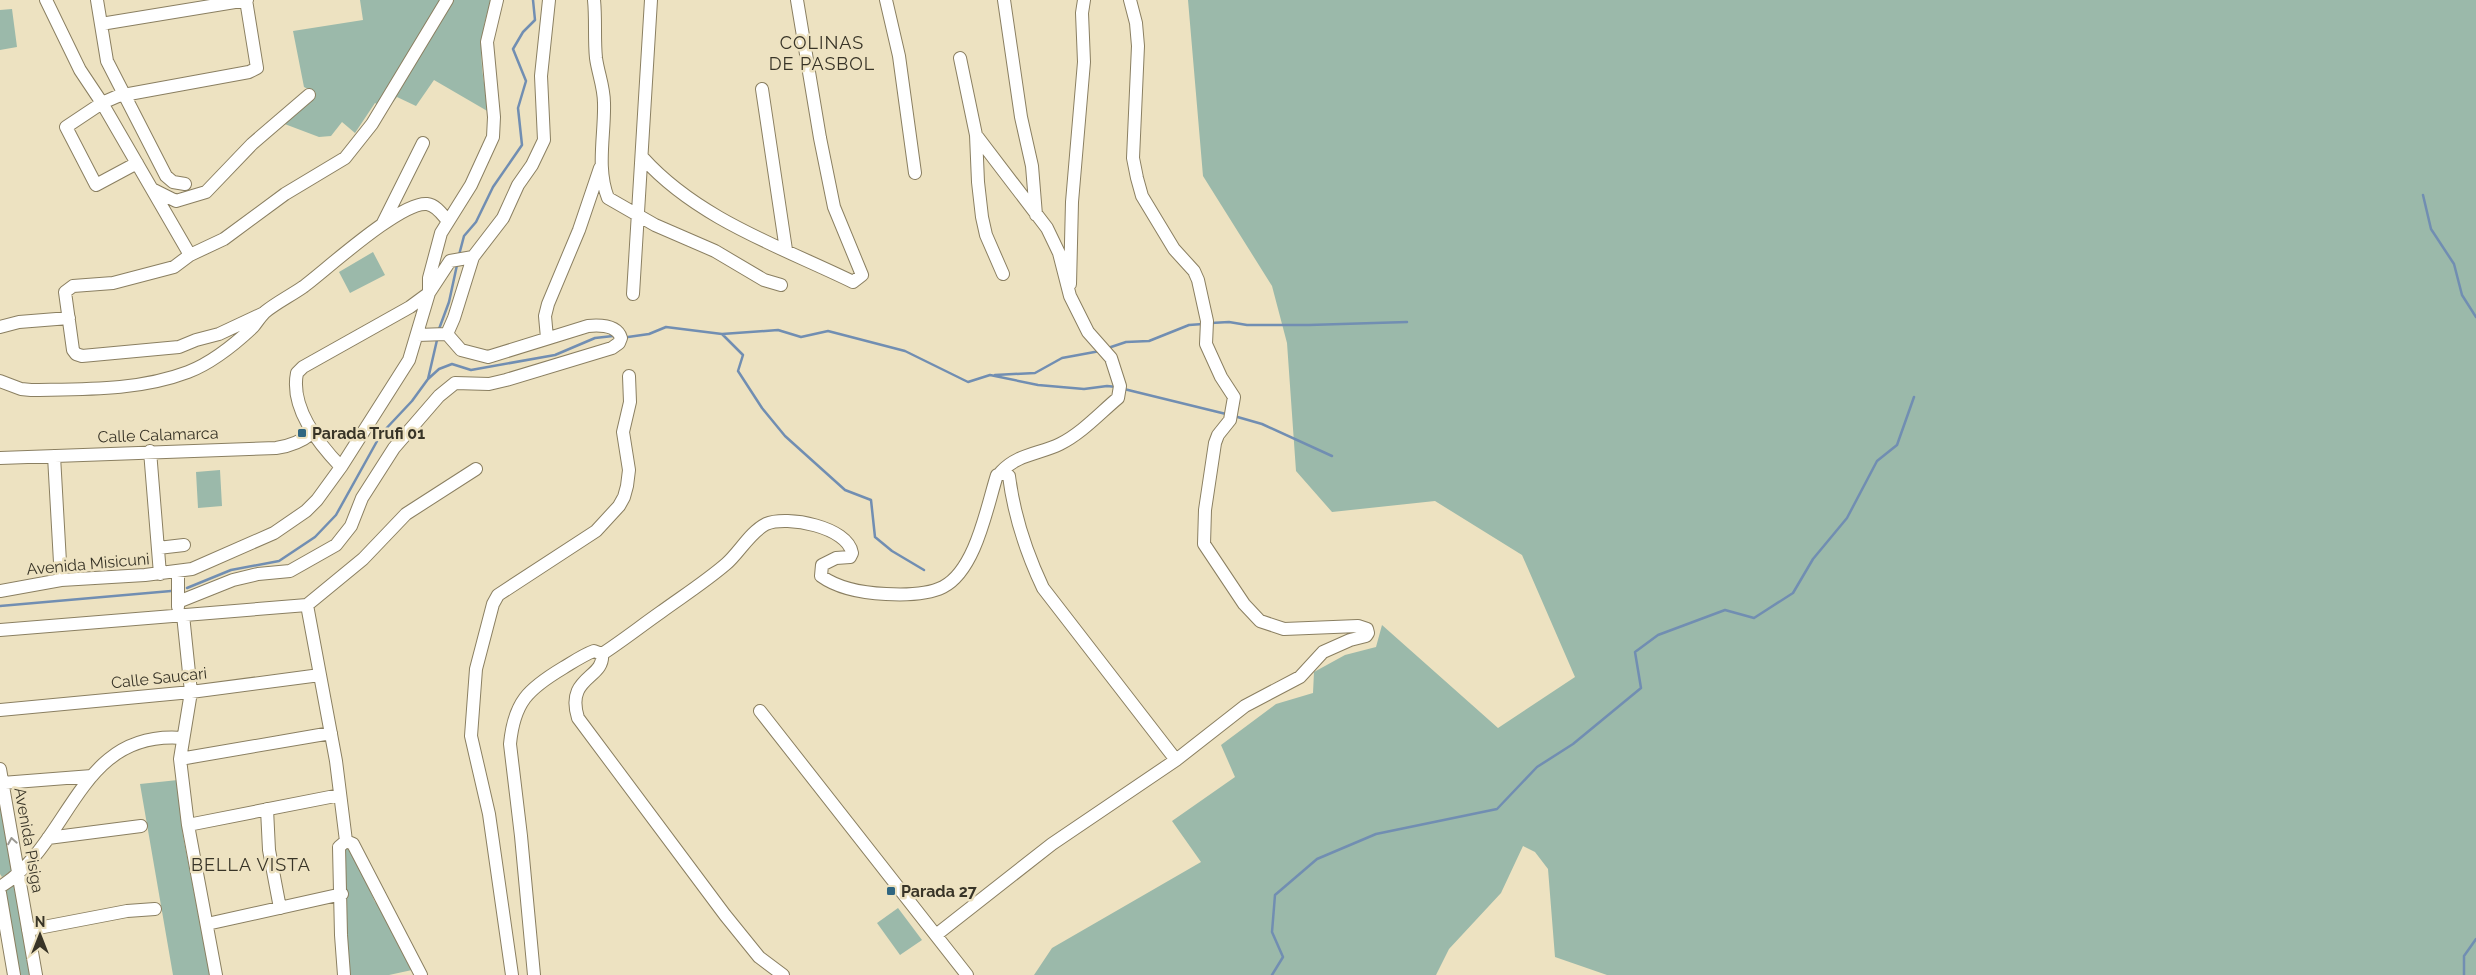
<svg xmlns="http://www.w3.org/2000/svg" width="2476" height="975" font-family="Raleway,sans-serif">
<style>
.green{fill:#9bb9aa}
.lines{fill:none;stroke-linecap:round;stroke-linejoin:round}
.stream{stroke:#718eb2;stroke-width:2.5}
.minor-casing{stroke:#8a7f61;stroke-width:14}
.minor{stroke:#fff;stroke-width:12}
.oneway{stroke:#9c9a93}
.poi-dot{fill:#306681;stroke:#ede2c1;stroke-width:2}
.labels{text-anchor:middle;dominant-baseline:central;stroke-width:5;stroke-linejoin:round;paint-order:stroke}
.poi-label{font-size:16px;font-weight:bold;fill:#383427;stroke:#ede2c1;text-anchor:start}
.street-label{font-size:16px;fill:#383427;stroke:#ede2c1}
.neighbourhood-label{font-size:18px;letter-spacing:1px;fill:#383427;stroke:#ede2c1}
</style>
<rect width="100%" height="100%" fill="#ede2c1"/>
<!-- green -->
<path class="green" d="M360,0H491C476,46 481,66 489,112L434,80L416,106L397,97L387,110L375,103L355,133L342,122L331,136L319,137L282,123L316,93L304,87L293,31L363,20Z
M1188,0H2476V975H1607L1555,957L1548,869L1535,852L1523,846L1501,893L1449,949L1436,975H1034L1052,948L1201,862L1172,821L1235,777L1221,745L1276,704L1313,693L1314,672L1345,655L1376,647L1382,625L1498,728L1575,677L1522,555L1435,501L1332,512L1296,471L1287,343L1272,286L1203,176Z
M12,9L17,47L0,50V10Z
M373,252L385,275L350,293L339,272Z
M220,470L222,506L198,508L196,472Z
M178,780L183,836L210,975H173L140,784Z
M0,797L12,871L2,877L0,874Z
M347,847L352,850L375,902L380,905L412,970L389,975H351L348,971L349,952L346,936L344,848Z
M12,886H15L32,975H19L5,888Z
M898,908L922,940L900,955L877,923Z"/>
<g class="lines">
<!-- stream -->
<path class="stream" d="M2423,195L2431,229L2454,264L2462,295L2476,317
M459,255L464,236L476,222L493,187L522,145L518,108L526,81L513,49L523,32L535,20L533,0
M1211,323L1229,322L1247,325H1309L1407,322
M439,329L449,302L457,265
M722,334L743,355L738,371L762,408L785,436L845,490L871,500L875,537L892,551L924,570
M628,337L649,334L666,327L722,334L778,330L801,337L828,331L905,351L968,382L990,375L1038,385L1084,389L1107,386L1117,387
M1108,348L1126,342L1149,341L1189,325L1203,324
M995,375L1035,373L1062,358L1100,351
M428,379L439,369L452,364L471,370L555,355L595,338L613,336
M1124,389L1226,414
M1234,416L1262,424L1332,456
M187,588L231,570L279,561L315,537L336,515L381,434L412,401L428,379L437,340
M0,606L171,591
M1272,975L1283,957L1272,932L1275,895L1317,859L1376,834L1497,809L1537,767L1573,744L1641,688L1635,652L1658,635L1725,610L1754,618L1793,593L1813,559L1847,518L1877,461L1897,445L1914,397
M2464,975V956L2476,939"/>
<defs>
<path id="minor" d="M46,0L80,70L102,103L190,255
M97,0L107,61L166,176L173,182L185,184
M594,0C596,19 594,39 596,58C598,73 604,87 604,103C605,134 596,168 608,198L655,225L715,251L764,280L781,285
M886,0L899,56L915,173
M1004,0L1021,117L1032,166L1036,215
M101,24L247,0
M960,58L976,135L978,182L982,217L986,235L1003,274
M762,89L786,250
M976,135L1047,228L1059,253L1070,296L1088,332L1111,358L1120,386L1118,398C1100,413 1082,433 1060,444C1040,454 1017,454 1001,472
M643,158C698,219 781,247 853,282L862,275L834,207L820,138L797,0
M137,163L96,185L66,127L102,103L118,96L249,72L257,68L246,0
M154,190L176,201L206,192L252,144L309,95
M383,223L423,143
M1070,284L1072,202L1084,62L1082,13L1084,0
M633,294L651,0
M264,313L219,334L196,340L179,347L82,356L76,354L73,350L65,292L73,286L113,283L174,267L190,255L224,239L285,194L345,158L372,124L447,0
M0,327L19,322L69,318
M447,334L454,318L473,257L503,218L518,185L532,165L544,140L541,76L549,0
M547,338L545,316L548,304L579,230L600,168
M0,381L21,389L31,390C83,389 138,391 188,372C211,363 235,344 253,327C257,322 260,317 265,312C276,303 290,296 303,287C326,270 401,201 427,204C436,205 442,214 447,220
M150,451L160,574
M54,456L61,580
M0,458L276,448C291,446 301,442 312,433
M341,467C318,443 290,408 297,373L303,367L410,307L429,293L450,261L473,257
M158,548L184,545
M0,591L61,580L145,575L192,569L274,533L306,511L317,500L341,467L409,360L429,293V278L441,233L471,185L493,137L494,117L487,42L497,0
M178,602L233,580L258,574L290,571L336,545L351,526L362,498L394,448L439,396L455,383L489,384L506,380L612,348L619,343L621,338C617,325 599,325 588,326L488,357L461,350L447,334L417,335
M307,605L336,761L346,841
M178,607V571
M183,615L191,692L180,759L188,825L216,975
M0,630L307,605L363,559L406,514L476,469
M602,654C622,641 641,626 661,612C683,596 705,582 726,564C739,553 750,532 766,524C787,515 848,527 852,553L850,557L836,558L822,565L821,576C839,589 864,593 886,594C904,595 927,595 943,587C976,570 987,506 997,475L1005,473L1009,476C1014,516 1026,552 1043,588L1176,760
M0,710L191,692L320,675
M760,711L967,975
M180,759L331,733
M0,769L36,975
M2,783L92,776
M267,809L269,850L280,908
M188,825L340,795
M48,838L141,826
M0,887C72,843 77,730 182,738
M0,893L14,975
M207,924L342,894
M28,930L127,911L155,909
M936,935L1052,844L1176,760L1245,706L1300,677L1323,652L1350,640L1366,636L1368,633L1367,629L1358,626L1284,629L1260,621L1244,604L1204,544L1205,510L1215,443L1218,435L1230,420L1234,397L1221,377L1206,344L1207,321L1198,280L1194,271L1174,249L1142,196L1137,178L1133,158L1138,46L1136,23L1130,0
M344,975L341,935L339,847L346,841L353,844L421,975
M512,975L489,814L471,736L476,669L493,604L498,595L596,531L619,506L624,497L627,486L629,470L623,432L630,402L629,376
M534,975L521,836L510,744C514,702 528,689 563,668C573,662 583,655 594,651L602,654C605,679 565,676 578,718L725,915L759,957L783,975"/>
</defs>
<!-- minor casing -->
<use href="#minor" class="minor-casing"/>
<!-- minor -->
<use href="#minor" class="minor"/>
</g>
<!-- one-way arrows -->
<defs><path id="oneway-chevron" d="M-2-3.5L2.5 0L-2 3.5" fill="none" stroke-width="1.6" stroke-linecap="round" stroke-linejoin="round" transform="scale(1.25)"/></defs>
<use class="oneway" href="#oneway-chevron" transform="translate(12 841) rotate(-100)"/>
<!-- markers -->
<g class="poi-dot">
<rect x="297" y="428" width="10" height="10" rx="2.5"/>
<rect x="886" y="886" width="10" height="10" rx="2.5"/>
</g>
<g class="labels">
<!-- poi labels -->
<g class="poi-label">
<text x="312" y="433">Parada Trufi 01</text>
<text x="901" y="891">Parada 27</text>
</g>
<!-- street labels -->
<g class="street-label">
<text transform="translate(158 435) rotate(-2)">Calle Calamarca</text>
<text transform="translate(88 564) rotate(-5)">Avenida Misicuni</text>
<text transform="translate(159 678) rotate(-6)">Calle Saucari</text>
<text transform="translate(29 840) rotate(80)">Avenida Pisiga</text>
</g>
<!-- neighbourhood labels -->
<g class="neighbourhood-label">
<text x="822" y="42">COLINAS<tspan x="822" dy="21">DE PASBOL</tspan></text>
<text x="251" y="864">BELLA VISTA</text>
</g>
</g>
<!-- north arrow -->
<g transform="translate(40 935)" stroke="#ede2c1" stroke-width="4" paint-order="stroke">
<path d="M0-4L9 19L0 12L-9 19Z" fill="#383427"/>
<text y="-8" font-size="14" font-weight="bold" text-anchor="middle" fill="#383427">N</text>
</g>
</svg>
